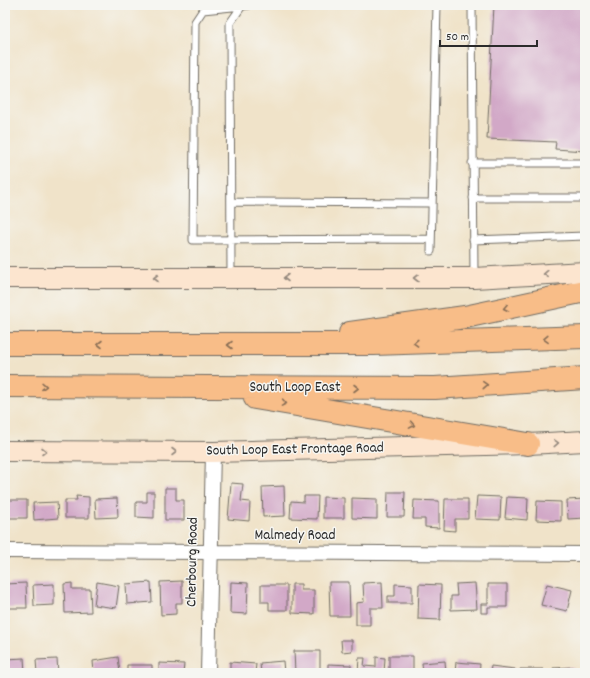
<svg xmlns="http://www.w3.org/2000/svg" width="590" height="678" font-family="Dekko,sans-serif">
<style>
.building{fill:#d2a8c7}
.lines{fill:none;stroke-linecap:round;stroke-linejoin:round}
.service-casing{stroke:#706b62;stroke-width:9}
.minor-casing{stroke:#706b62;stroke-width:16}
.secondary-casing{stroke:#706b62;stroke-width:22}
.motorway-casing{stroke:#706b62;stroke-width:24}
.service{stroke:#fff;stroke-width:7}
.minor{stroke:#fff;stroke-width:14}
.secondary{stroke:#fce5cf;stroke-width:20}
.motorway{stroke:#f8bd88;stroke-width:22}
.oneway{stroke:#94887d}
.oneway2{stroke:#876d55}
.labels{text-anchor:middle;dominant-baseline:central;stroke-width:3;stroke-linejoin:round;paint-order:stroke}
.street-label{font-size:15px;fill:#2b2b2b;stroke:#f6f6f2}
</style>
<rect width="100%" height="100%" fill="#f6f6f2"/>
<filter id="ink" filterUnits="userSpaceOnUse"><feTurbulence type="fractalNoise" baseFrequency=".025" numOctaves="2"/><feDisplacementMap in="SourceGraphic" scale="8" xChannelSelector="R" yChannelSelector="G"/><feConvolveMatrix kernelMatrix="1 2 1 2 8 2 1 2 1" color-interpolation-filters="sRGB"/></filter>
<filter id="wash" filterUnits="userSpaceOnUse"><feTurbulence type="fractalNoise" baseFrequency=".012" numOctaves="4" result="noise"/><feDisplacementMap in="SourceGraphic" scale="16" xChannelSelector="R" yChannelSelector="G"/><feGaussianBlur stdDeviation="0.9" result="paint"/><feColorMatrix in="noise" values="0 0 0 0 0 0 0 0 0 0 0 0 0 0 0 0 0 1.4 0 .05"/><feComposite in="paint" operator="in"/></filter>
<g filter="url(#wash)">
<rect width="100%" height="100%" fill="#f0e3c9"/>
<g id="blocks">
<!-- building -->
<path class="building" d="M494,5H585V151L555,149L556,142L487,139Z
M231,483L243,484L241,501L250,502L249,521L228,519Z
M284,486L285,516L263,517L262,487Z
M165,488H176V500H184V520H165Z
M147,492H154V518L136,517V502H147Z
M388,492H405L404,517H387Z
M76,496L89,497V518H65V500H77Z
M304,496H318L317,519L290,518L291,501L304,502Z
M477,496L501,497L500,520L475,519Z
M323,497L344,498V518H323Z
M507,497L528,498L527,520L505,518Z
M117,498L118,517L96,518L95,499Z
M352,498L377,499V519L352,518Z
M445,499H468V519H455V531L444,530Z
M585,499V518L568,519L567,500Z
M6,500H27V518H6Z
M414,500L439,501V528L425,527V519H413Z
M537,501L561,502V521L536,520Z
M57,502L58,518L34,520L33,503Z
M182,581V603H176V614L161,615L160,582Z
M97,582L119,586L116,608L94,605Z
M151,582L152,602L127,604L126,584Z
M231,582L248,583L247,614L230,613Z
M329,582H349L350,616H330Z
M382,582L383,608H370V625H356V603L364,602L363,583Z
M26,583L27,608H5V584Z
M72,583V589H90L91,612L65,613L64,584Z
M475,583L477,609L451,610V596H457L456,584Z
M54,584V605L34,606L33,585Z
M292,584H301V590H314V614L292,613Z
M395,584L412,585V603H388V596H395Z
M419,584L441,585L440,620L418,619Z
M488,584H507V607H488V613H481V604H488Z
M547,584L572,590L567,611L541,605Z
M261,585H287V610H269V602H261Z
M341,640H352V651L342,652Z
M294,651H320V673H295Z
M389,656H413V673H389Z
M118,657L120,673H94L93,661Z
M376,657L385,658L384,673H358L359,658H365L364,666L376,667Z
M24,658L25,673H7L6,659Z
M57,659L58,673H37L36,660Z
M283,661L284,673H261L260,663Z
M445,661L446,673H423L422,663Z
M230,662L256,664L255,673H230Z
M456,662L480,664L479,673H455Z
M159,663L184,664L183,673H159Z
M328,664L351,665V673H328Z
M127,665H152V673H127Z
M491,666L515,669L514,673H490Z
M573,667L574,673H553V668Z
M520,669H543V673H520Z"/>
</g>
</g>
<g filter="url(#ink)">
<use href="#blocks" fill-opacity="0" stroke="#706b62" stroke-width="1"/>
<g class="lines">
<defs>
<path id="service" d="M472,5L474,277
M242,6L203,10L195,22L193,240L431,239
M472,163H585
M473,198H585
M231,202L432,203
M473,240L585,236
M431,251L437,5
M231,277L230,23L242,6L249,5"/>
<path id="minor" d="M5,551L585,554
M208,673L213,452"/>
<path id="secondary" d="M5,278H474L585,272
M5,451L213,452L528,444L585,441"/>
<path id="motorway" d="M350,333L465,317L585,291
M5,344H374L585,337
M5,386L435,388L585,378
M255,398L528,444"/>
</defs>
<!-- service casing -->
<use href="#service" class="service-casing"/>
<!-- minor casing -->
<use href="#minor" class="minor-casing"/>
<!-- secondary casing -->
<use href="#secondary" class="secondary-casing"/>
<!-- motorway casing -->
<use href="#motorway" class="motorway-casing"/>
<!-- service -->
<use href="#service" class="service"/>
<!-- minor -->
<use href="#minor" class="minor"/>
<!-- secondary -->
<use href="#secondary" class="secondary"/>
<!-- motorway -->
<use href="#motorway" class="motorway"/>
</g>
<!-- one-way arrows -->
<defs><path id="oneway-chevron" d="M-2-3.5L2.5 0L-2 3.5" fill="none" stroke-width="1.6" stroke-linecap="round" stroke-linejoin="round"/></defs>
<g class="oneway">
<use href="#oneway-chevron" transform="translate(546 274) rotate(177)"/>
<use href="#oneway-chevron" transform="translate(156 278) rotate(-180)"/>
<use href="#oneway-chevron" transform="translate(286 278) rotate(-180)"/>
<use href="#oneway-chevron" transform="translate(416 278) rotate(-180)"/>
<use href="#oneway-chevron" transform="translate(556 443) rotate(-3)"/>
<use href="#oneway-chevron" transform="translate(44 451)"/>
<use href="#oneway-chevron" transform="translate(174 452)"/>
</g>
<g class="oneway2">
<use href="#oneway-chevron" transform="translate(506 308) rotate(168)"/>
<use href="#oneway-chevron" transform="translate(546 339) rotate(178)"/>
<use href="#oneway-chevron" transform="translate(416 343) rotate(178)"/>
<use href="#oneway-chevron" transform="translate(100 344) rotate(-180)"/>
<use href="#oneway-chevron" transform="translate(230 345) rotate(-180)"/>
<use href="#oneway-chevron" transform="translate(485 385) rotate(-4)"/>
<use href="#oneway-chevron" transform="translate(44 386) rotate(1)"/>
<use href="#oneway-chevron" transform="translate(356 388)"/>
<use href="#oneway-chevron" transform="translate(284 403) rotate(10)"/>
<use href="#oneway-chevron" transform="translate(412 425) rotate(10)"/>
</g>
</g>
<g class="labels">
<!-- street labels -->
<g class="street-label">
<text x="295" y="388">South Loop East</text>
<text transform="translate(295 450) rotate(-1)">South Loop East Frontage Road</text>
<text x="295" y="536">Malmedy Road</text>
<text transform="translate(193 562) rotate(-89)">Cherbourg Road</text>
</g>
</g>
<!-- margin -->
<rect width="590" height="678" fill="none" stroke="#f6f6f2" stroke-width="20"/>
<!-- scale -->
<path d="M440 40v6h97v-6" fill="none" stroke="#2b2b2b" stroke-width="2"/>
<text x="446" y="40" font-size="12" fill="#2b2b2b" stroke="#f6f6f2" stroke-width="3" paint-order="stroke">50 m</text>
</svg>
